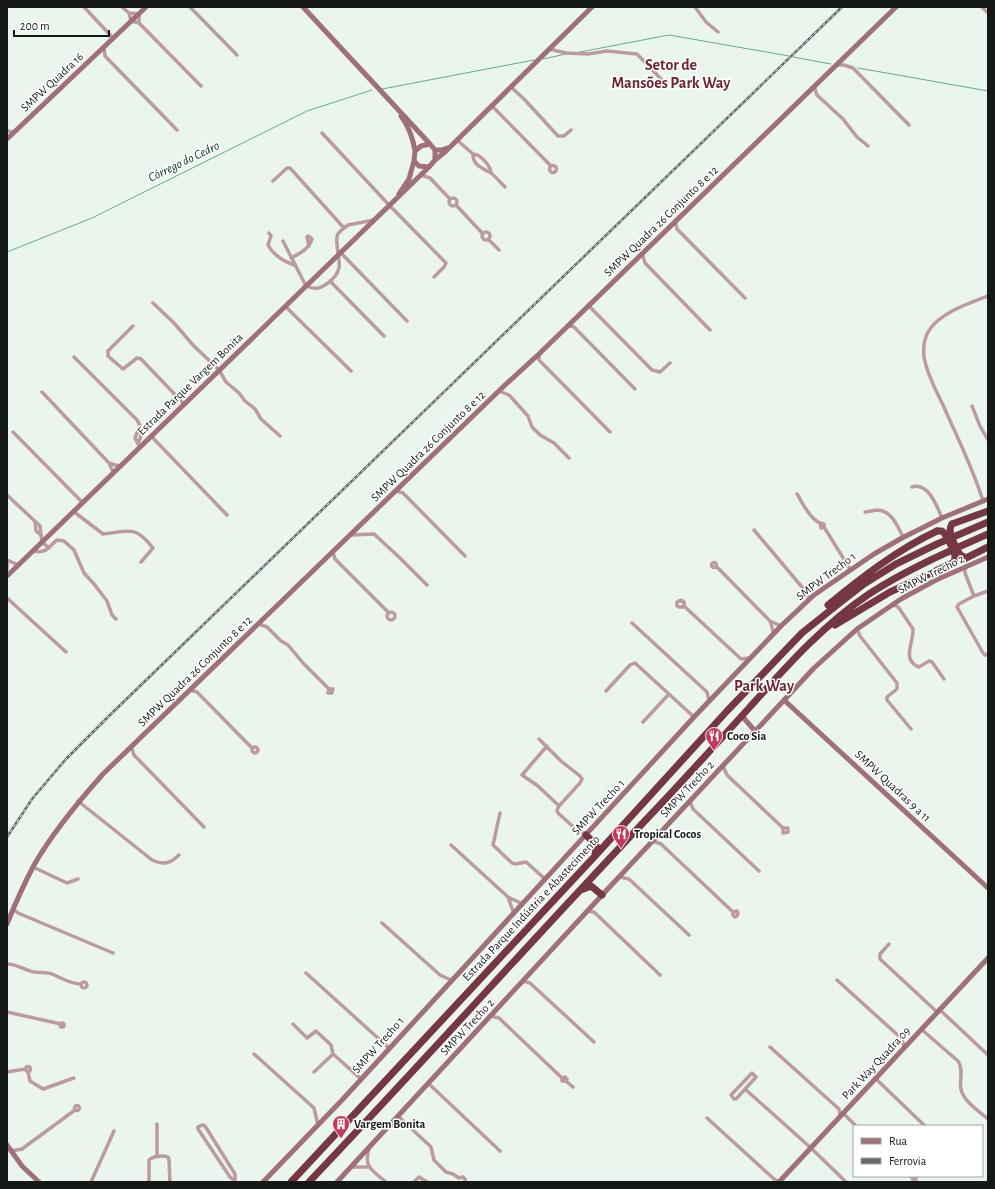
<svg xmlns="http://www.w3.org/2000/svg" width="995" height="1189" font-family="'Alegreya Sans',sans-serif">
<style>
.lines{fill:none;stroke-linecap:round;stroke-linejoin:round}
.stream{stroke:#69ab86;stroke-width:1}
.street{stroke:#bb9b9f;stroke-width:3.5}
.secondary{stroke:#9f7077;stroke-width:5}
.highway{stroke:#753843;stroke-width:7}
.rail-casing{stroke:#656b67;stroke-width:2.5}
.rail{stroke:#fff;stroke-width:1;stroke-dasharray:3;stroke-linecap:butt}
.highway-bridge{stroke:#753843;stroke-width:7}
.labels{text-anchor:middle;dominant-baseline:central;stroke-width:3;stroke-linejoin:round;paint-order:stroke}
.street-label{font-size:12px;fill:#141816;stroke:#fff}
.poi-label{font-size:12px;font-weight:bold;fill:#141816;stroke:#fff;text-anchor:start}
.water-label{font-size:13px;font-style:italic;fill:#094028;stroke:#fff}
.district-label{font-size:16px;font-weight:bold;fill:#6d2737;stroke:#fff}
</style>
<rect width="100%" height="100%" fill="#eaf5ee"/>
<g class="lines">
<!-- stream -->
<path class="stream" d="M580,52L669,35L789,56
M793,57L831,64
M543,59L566,54
M858,68L988,91
M382,89L534,60
M7,252L92,218L307,111L372,90"/>
<!-- street -->
<path class="street" d="M84,7L113,38
M122,7L129,13L131,21L139,23L201,86
M190,7L237,55
M695,7L706,22L718,32
M982,7L988,13
M129,13L139,14V23
M104,47L105,56L177,130
M549,49L566,53L588,54L607,51L637,54L663,81
M837,65H844L853,68L909,125
M814,86L817,95L843,119L857,137L868,146
M511,87L525,100L558,136H564L571,130
M492,106L551,166
M7,130L13,133
M322,133L390,206L446,263L444,267L434,277
M457,140L473,154C472,165 484,169 491,173C496,177 501,183 505,187
M473,154C480,154 491,166 491,173
M549.5 169a3.5 3.5 0 1 1 7 0a3.5 3.5 0 1 1-7 0Z
M421,175L430,178L450,199
M273,181L287,168H290L344,228C341,231 337,233 337,237C335,256 348,268 328,283C319,289 316,290 306,286L283,241
M449 202a4 4 0 1 1 8 0a4 4 0 1 1-8 0Z
M456,205L483,234
M675,221L677,229L745,298
M344,228L348,225L374,220
M482 236a4 4 0 1 1 8 0a4 4 0 1 1-8 0Z
M269,233L271,236L268,245C274,256 283,261 294,265
M488,239L499,250
M341,253L407,321
M642,253L645,263L710,330
M291,258C299,254 309,249 312,239L308,236L307,237L309,246
M330,281L384,336
M153,303L174,323L193,345L219,370L226,382L239,393L245,401L255,409L261,419L280,436
M588,305L652,370L660,372L670,363
M285,306L351,371
M568,325L574,327L635,389
M133,326L108,351V356L123,369L137,358L141,359L184,404
M539,354V360L610,432
M74,357L137,420C142,428 143,434 138,443
M499,391L509,395L528,416L532,427L540,435L554,443L569,458
M42,392L109,463L113,472
M972,406L980,426L988,440
M13,432L82,502
M151,436L227,515
M138,444L135,438L140,425
M109,463L119,466
M912,487C928,482 937,506 942,518
M396,491L403,493L465,556
M797,494C803,504 812,523 824,524V527L821,528L820,524
M7,495L40,526L42,542L49,548
M983,501C973,468 957,437 943,405C936,390 927,375 924,357C923,347 924,337 930,329C942,312 970,303 988,296
M73,511L103,534C130,531 135,525 153,548L141,562
M865,512C869,512 874,510 878,510C892,511 898,527 903,537
M35,522L36,531L41,535
M824,527L850,569
M754,530L807,593L808,601
M351,535L374,534L400,558L427,585
M33,551C47,554 48,547 57,540L64,541L74,550L84,573L94,584L107,601L112,615L116,619
M333,552L335,559L389,613
M7,560L18,565
M711.5 565a2.5 2.5 0 1 1 5 0a2.5 2.5 0 1 1-5 0Z
M716,566L770,621L781,626
M965,567V573L974,596
M7,569V560
M988,591L974,596L959,604L957,607L983,653L985,655L988,654
M7,598L66,652
M893,604L899,608L913,629C914,642 901,660 919,667L929,661L932,662L944,679
M684,606L683,607H679L677,606V602L681,600L684,602V606L741,659L749,658
M387 616a4 4 0 1 1 8 0a4 4 0 1 1-8 0Z
M770,621L774,634
M632,623L707,692L709,701
M259,624L267,627L281,641L288,645L303,663L329,689H333L332,693H328L329,689
M857,629L860,636L897,683V689L887,697V700L911,729
M190,690L197,692L252,748
M606,691L630,665L635,663L694,717
M643,722L669,694
M539,739L561,761L580,776L582,779L580,783L559,806
M131,746L134,755L204,827
M547,746L522,775L538,786L557,804L559,806L557,810L558,813L578,831L587,834
M252 750a3 3 0 1 1 6 0a3 3 0 1 1-6 0Z
M723,766L727,775L783,828V833L788,832V828H783
M78,801L152,860C163,865 170,864 179,855
M690,802L693,809L759,871
M500,813L493,845L512,863L516,864L526,862L545,879
M653,841L661,844L733,912L737,911L738,913L737,916L735,917L733,915V912
M451,845L508,897L523,904
M33,867L67,883L78,879
M620,877L629,879L689,935
M508,897L514,914
M13,909L18,913L113,953
M588,911L594,912L660,975
M382,923L440,975L451,980
M889,944L880,954V959L937,1012
M7,964C17,964 24,970 34,972C40,973 46,972 52,974C62,978 70,984 81,984
M306,973L389,1048
M837,980L902,1039L904,1047
M523,981L530,983L594,1042
M81 985a3 3 0 1 1 6 0a3 3 0 1 1-6 0Z
M939,1009L988,1055
M7,1012L61,1024
M491,1016L499,1018L562,1078V1081H566L567,1079L565,1077L562,1078
M60 1025a2 2 0 1 1 4 0a2 2 0 1 1-4 0Z
M293,1024L307,1038L316,1031L331,1045L333,1054L361,1079
M921,1029L958,1061C964,1070 959,1079 961,1089C963,1101 979,1111 988,1119
M770,1047L839,1109L840,1115
M254,1054L314,1108L318,1125
M25.5 1069a2.5 2.5 0 1 1 5 0a2.5 2.5 0 1 1-5 0Z
M7,1072L25,1069
M28,1072L30,1081L43,1089L74,1078
M314,1072L333,1054
M752,1073L756,1077L736,1099H734L731,1095Z
M875,1078L925,1126
M566,1081L573,1087
M428,1083L500,1151
M745,1089L811,1148L846,1182
M74.5 1108a2.5 2.5 0 1 1 5 0a2.5 2.5 0 1 1-5 0Z
M843,1113L856,1126
M398,1116L431,1147L434,1160L446,1172L453,1174L459,1178L463,1177L465,1179V1182
M707,1118L774,1179L779,1182
M157,1124V1157
M386,1129C393,1128 395,1122 402,1121
M369,1149C363,1167 373,1171 386,1182
M11,1151L22,1149L75,1110
M350,1167H368
M910,1176L913,1178H916V1181H913V1178
M235,1181V1174L205,1126L202,1125L198,1127V1129L230,1177L236,1182
M91,1182L114,1131
M149,1182V1160C153,1156 163,1155 168,1157L169,1160L170,1182
M414,1182L419,1177L427,1182"/>
<!-- secondary -->
<path class="secondary" d="M303,7L430,144
M401,116C409,127 413,138 415,151
M7,139L146,7
M435,150V160L429,167L419,166L414,161L415,151L421,146L430,144L435,150H442L447,148
M435,160L445,152L592,7
M399,194L409,179L414,161
M7,576L429,167
M784,700L988,888
M742,716L755,731
M7,924C15,904 24,884 34,865C53,832 78,802 103,774L505,385L539,354L896,7
M7,1145L22,1166L39,1182
M263,1182L343,1099L694,717L781,626L814,595L874,554L902,538L942,518L988,499
M337,1182L604,893L814,668L857,629L901,599L936,580L988,557
M779,1182L988,958"/>
<!-- highway -->
<path class="highway" d="M952,524L988,511
M966,558L988,547
M828,605C862,577 897,550 937,531
M835,625L890,592L953,563
M586,835L596,845L595,856
M581,890L591,886L602,895
M291,1182L595,856L727,711L802,633L837,605L864,584L896,564L937,544L988,522
M309,1182C427,1058 541,930 659,806C689,774 719,741 749,708C786,667 823,625 869,594C906,570 947,552 988,534"/>
<defs>
<path id="rail" d="M7,837L32,799L66,759L111,714L842,7"/>
</defs>
<!-- rail casing -->
<use href="#rail" class="rail-casing"/>
<!-- rail -->
<use href="#rail" class="rail"/>
<!-- highway-bridge -->
<path class="highway-bridge" d="M952,524C946,532 956,546 960,555L966,558
M937,531H942C946,534 955,552 955,557C955,560 954,562 953,563"/>
</g>
<!-- icons -->
<defs>
<symbol id="restaurant-pin" viewBox="-11 -11 22 30"><path d="M0 17L-7.5 6A9.5 9.5 0 1 1 7.5 6Z" fill="#c6375d" stroke="#fff"/><path d="M-5-6h1v4h1v-4h1v4h1v-4h1v5L-1.5 .5V6h-2V.5L-5-1ZM5-6V6H3V1.5H1.5Q1.5-4 5-6Z" fill="#fff"/></symbol>
<symbol id="building-pin" viewBox="-11 -11 22 30"><path d="M0 17L-7.5 6A9.5 9.5 0 1 1 7.5 6Z" fill="#c6375d" stroke="#fff"/><path d="M-4-6H4V6H1V3H-1V6H-4ZM-2.5-4.3h1.7v1.8h-1.7ZM.8-4.3h1.7v1.8H.8ZM-2.5-1h1.7V.8h-1.7ZM.8-1h1.7V.8H.8Z" fill="#fff"/></symbol>
</defs>
<g fill-rule="evenodd">
<use href="#restaurant-pin" x="704" y="726" width="20" height="27"/>
<use href="#restaurant-pin" x="611" y="824" width="20" height="27"/>
<use href="#building-pin" x="331" y="1114" width="20" height="27"/>
</g>
<g class="labels">
<!-- street labels -->
<g class="street-label">
<text transform="translate(52 82) rotate(-43)">SMPW Quadra 16</text>
<text transform="translate(661 221) rotate(-44)">SMPW Quadra 26 Conjunto 8 e 12</text>
<text transform="translate(190 384) rotate(-44)">Estrada Parque Vargem Bonita</text>
<text transform="translate(428 446) rotate(-44)">SMPW Quadra 26 Conjunto 8 e 12</text>
<text transform="translate(931 574) rotate(-27)">SMPW Trecho 2</text>
<text transform="translate(826 576) rotate(-37)">SMPW Trecho 1</text>
<text transform="translate(195 671) rotate(-44)">SMPW Quadra 26 Conjunto 8 e 12</text>
<text transform="translate(893 786) rotate(43)">SMPW Quadras 9 a 11</text>
<text transform="translate(687 789) rotate(-47)">SMPW Trecho 2</text>
<text transform="translate(598 807) rotate(-47)">SMPW Trecho 1</text>
<text transform="translate(531 908) rotate(-47)">Estrada Parque Indústria e Abastecimento</text>
<text transform="translate(467 1027) rotate(-47)">SMPW Trecho 2</text>
<text transform="translate(378 1045) rotate(-48)">SMPW Trecho 1</text>
<text transform="translate(876 1063) rotate(-47)">Park Way Quadra 09</text>
</g>
<!-- poi labels -->
<g class="poi-label">
<text x="727" y="736">Coco Sia</text>
<text x="634" y="834">Tropical Cocos</text>
<text x="354" y="1124">Vargem Bonita</text>
</g>
<!-- water labels -->
<g class="water-label">
<text transform="translate(184 162) rotate(-26)">Córrego do Cedro</text>
</g>
<!-- district labels -->
<g class="district-label">
<text x="671" y="65">Setor de<tspan x="671" dy="18">Mansões Park Way</tspan></text>
<text x="764" y="686">Park Way</text>
</g>
</g>
<!-- border -->
<rect width="995" height="1189" fill="none" stroke="#141816" stroke-width="16"/>
<!-- legend -->
<rect x="853" y="1125" width="130" height="52" fill="#ffffff" stroke="#a1a3a2"/>
<rect x="861" y="1138" width="20" height="6" fill="#9f7077" stroke="#a1a3a2"/>
<text x="889" y="1145" font-size="12" fill="#141816">Rua</text>
<rect x="861" y="1158" width="20" height="6" fill="#656b67" stroke="#a1a3a2"/>
<text x="889" y="1165" font-size="12" fill="#141816">Ferrovia</text>
<!-- scale -->
<path d="M14 30v6h95v-6" fill="none" stroke="#141816" stroke-width="2"/>
<text x="20" y="30" font-size="12" fill="#141816" stroke="#ffffff" stroke-width="3" paint-order="stroke">200 m</text>
</svg>
